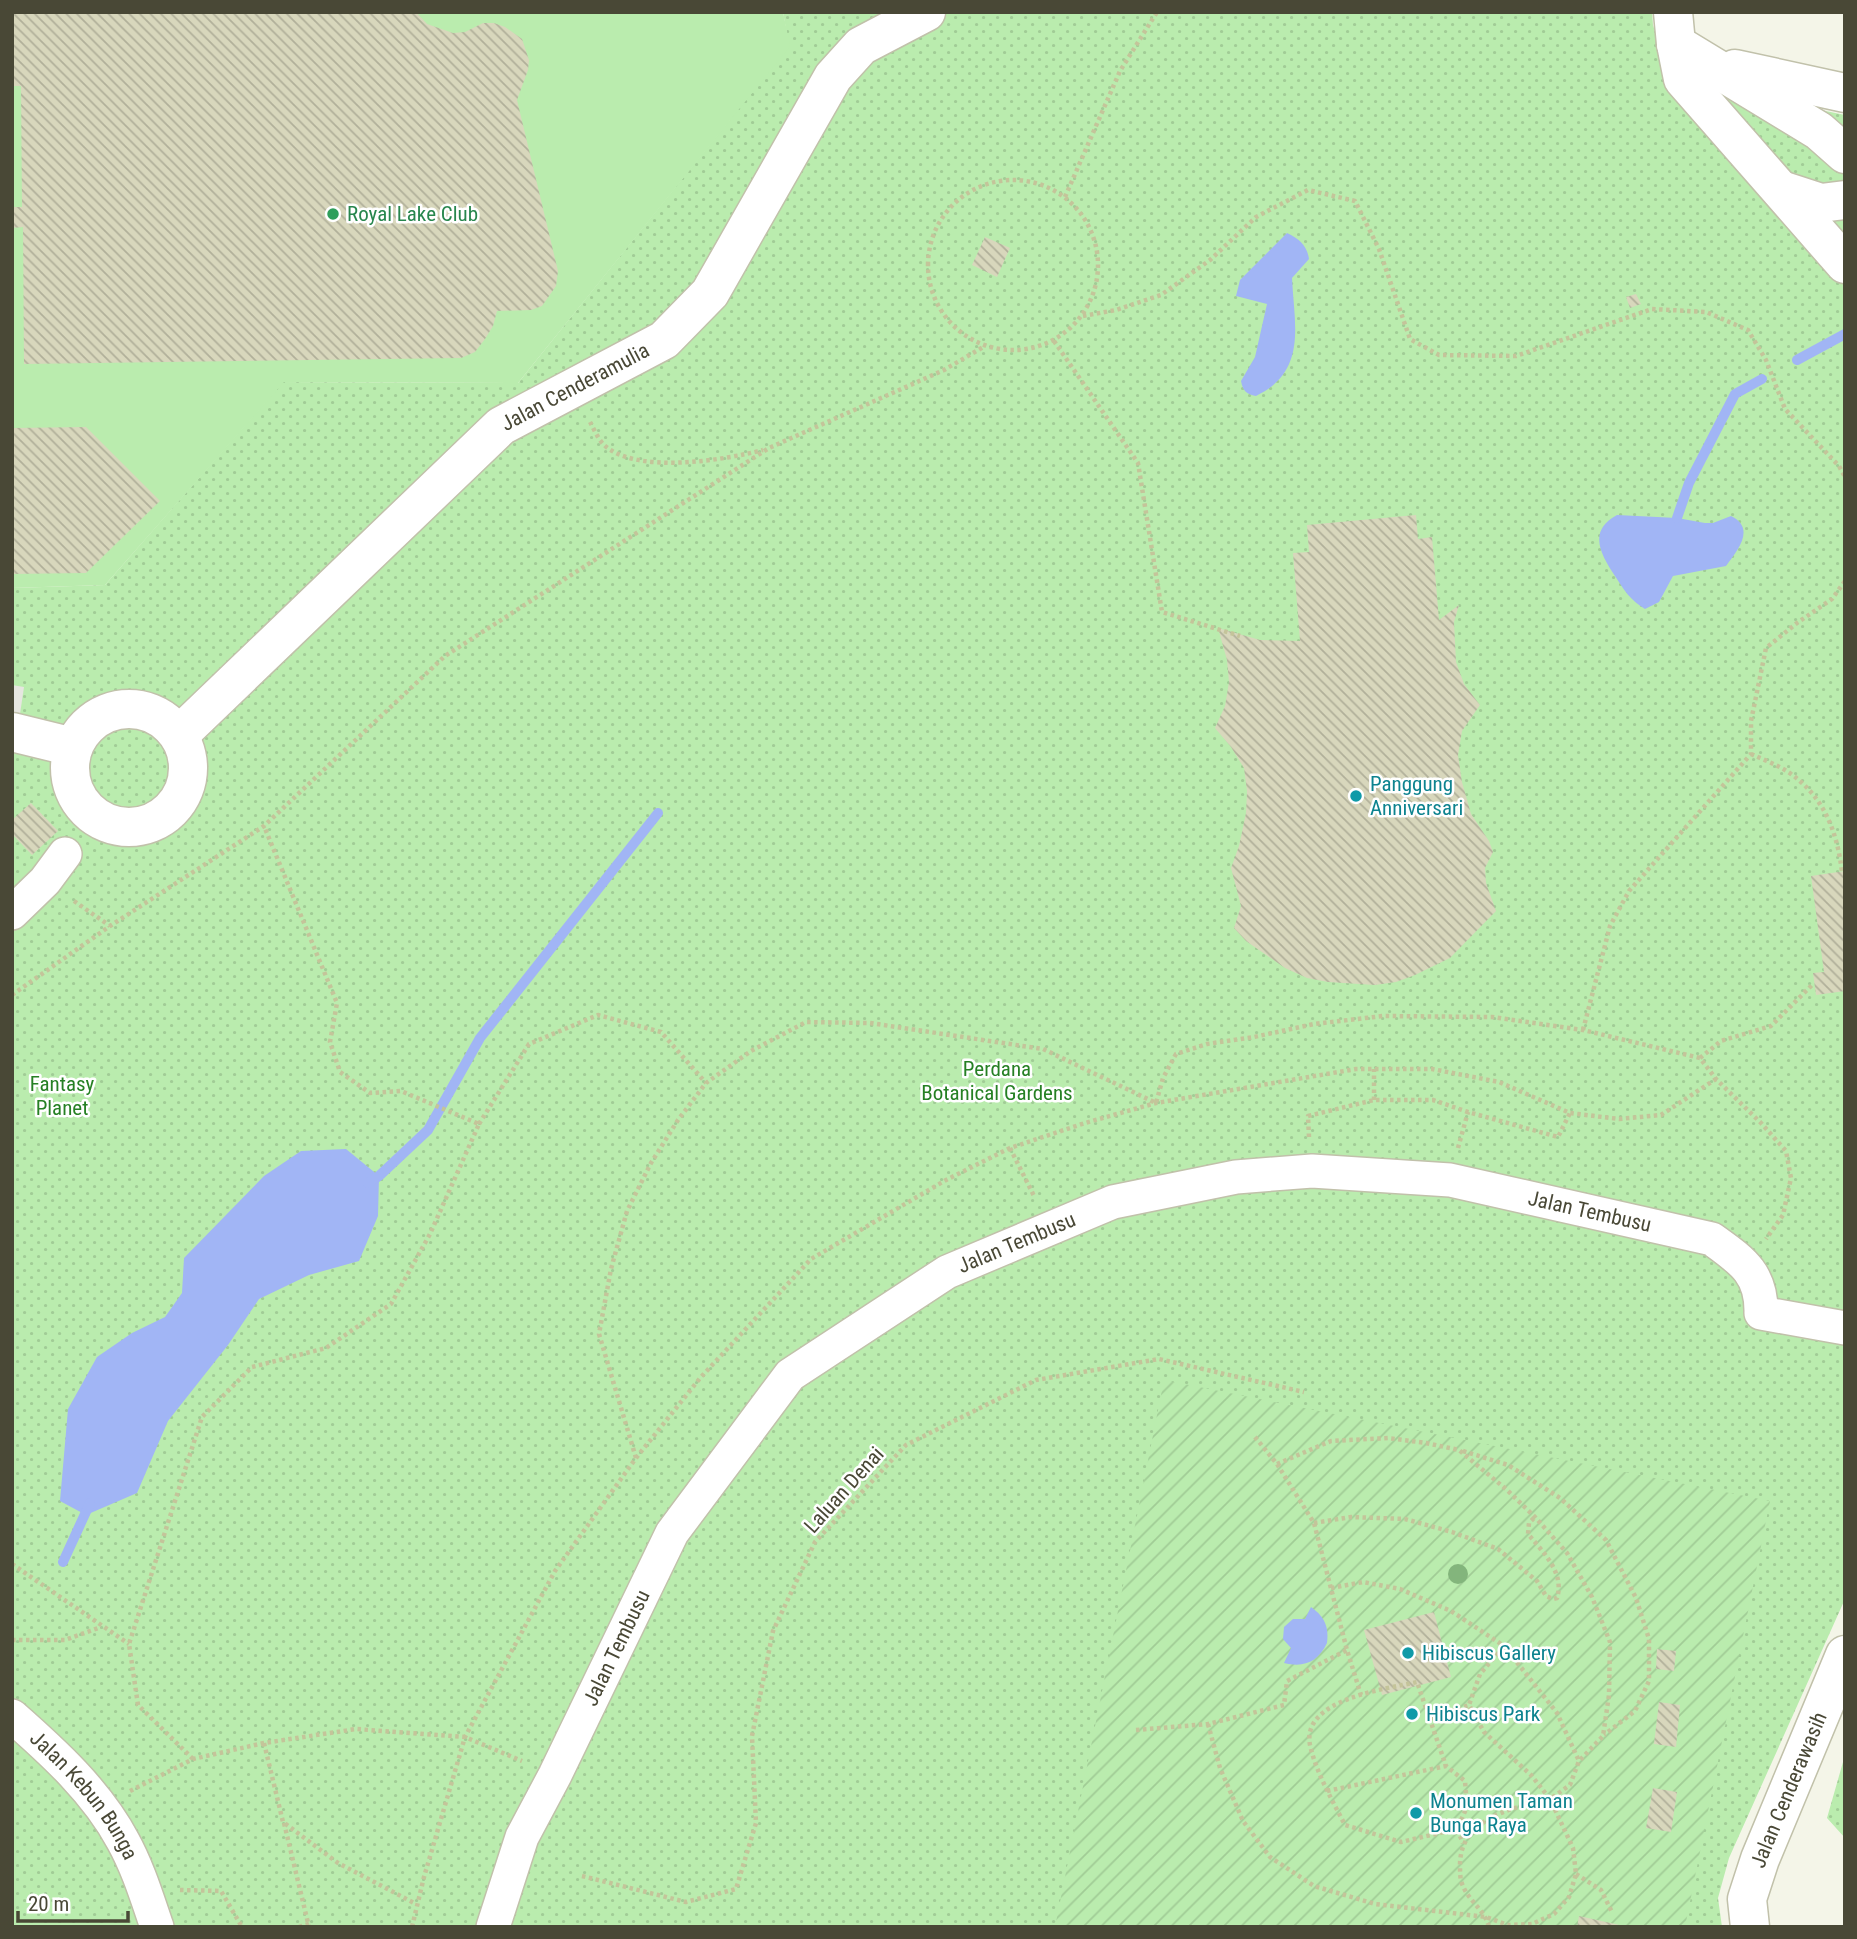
<svg xmlns="http://www.w3.org/2000/svg" width="1857" height="1939" font-family="'Roboto Condensed',sans-serif">
<style>
.park{fill:url(#park-dots)}
.garden{fill:url(#garden-furrows)}
.pitch{fill:#baecae}
.parking{fill:#e6e6e0}
.water{fill:#a1b5f5}
.lines{fill:none;stroke-linecap:round;stroke-linejoin:round}
.stream{stroke:#a1b5f5;stroke-width:10}
.building{fill:url(#building-back-hatch)}
.pedestrian-casing{stroke:#c1c1aa;stroke-width:36}
.minor-casing{stroke:#c1c1aa;stroke-width:41}
.path{stroke:#c4c49a;stroke-width:4.5;stroke-dasharray:3.5 3.5;stroke-linecap:butt}
.pedestrian{stroke:#fff;stroke-width:33}
.minor{stroke:#fff;stroke-width:38}
.tree{fill:#83b57c}
.leisure-dot{fill:#2e9e5b;stroke:#fff;stroke-width:2.5}
.culture-dot{fill:#0f9aa8;stroke:#fff;stroke-width:2.5}
.labels{text-anchor:middle;dominant-baseline:central;stroke-width:5;stroke-linejoin:round;paint-order:stroke}
.leisure-label{font-size:21px;fill:#27864d;stroke:#fff;text-anchor:start}
.street-label{font-size:21px;fill:#494836;stroke:#fff}
.culture-label{font-size:21px;fill:#0d838f;stroke:#fff;text-anchor:start}
.park-label{font-size:21px;fill:#268024;stroke:#fff}
</style>
<defs>
<pattern id="park-dots" width="8" height="8" patternUnits="userSpaceOnUse" patternTransform="scale(1.75)"><rect width="8" height="8" fill="#baecae"/><path d="M2 2h.1M6 6h.1" fill="none" stroke="#a1cc96" stroke-width="1.8" stroke-linecap="round"/></pattern>
<pattern id="garden-furrows" width="10" height="10" patternUnits="userSpaceOnUse" patternTransform="scale(1.75)"><rect width="10" height="10" fill="#baecae"/><path d="M-1 1l2-2M0 10L10 0M9 11l2-2" fill="none" stroke="#a1cc96"/></pattern>
<pattern id="building-back-hatch" width="6" height="6" patternUnits="userSpaceOnUse" patternTransform="scale(1.75)"><rect width="6" height="6" fill="#d8d7bc"/><path d="M-1 5l2 2M0 0l6 6M5-1l2 2" fill="none" stroke="#b1b09a"/></pattern>
</defs>
<rect width="100%" height="100%" fill="#f4f5e8"/>
<!-- park -->
<path class="park" d="M783,12H1652L1653,25L1669,79L1845,115V1599L1729,1858L1718,1898L1722,1927H12V588L105,585L283,382L518,383L789,46Z
M1845,1755V1838L1827,1818Z"/>
<!-- garden -->
<path class="garden" d="M1164,1380L1770,1501L1685,1927H1055Z"/>
<!-- pitch -->
<path class="pitch" d="M12,12H783L790,46L518,383L284,382L105,585L12,588Z"/>
<!-- parking -->
<path class="parking" d="M12,685L24,687L20,714L12,712Z"/>
<!-- water -->
<path class="water" d="M1287,233C1299,239 1307,245 1309,259L1292,278C1294,324 1308,371 1256,396C1246,394 1243,391 1241,381L1255,357L1267,304L1236,296L1240,280Z
M1617,515L1677,518L1705,523H1713L1731,516C1756,528 1738,550 1726,566L1673,576L1659,602L1645,609C1630,600 1624,590 1615,576C1601,555 1587,531 1617,515Z
M346,1149L379,1176L378,1216L359,1261L309,1275L259,1299L228,1345L168,1421L137,1493L86,1515L60,1501L68,1409L97,1357L132,1333L165,1317L182,1293L184,1258L264,1176L301,1151Z
M1311,1607C1325,1617 1329,1627 1327,1643C1318,1662 1304,1668 1284,1663L1291,1648L1283,1639L1284,1627L1293,1619H1305Z"/>
<g class="lines">
<!-- stream -->
<path class="stream" d="M1797,360L1845,334
M1677,518L1689,483L1735,394L1762,379
M368,1183L379,1176L428,1130L480,1038L658,813
M63,1562L90,1503"/>
</g>
<!-- building -->
<path class="building" d="M12,12H416L427,24L453,33L465,32L483,23H494L505,27L522,39L529,60L528,70L517,100L558,271L556,286L542,306L531,310L497,311L493,326L485,339L475,352L461,358L24,364L23,227L12,228V207H22L21,86H12Z
M985,237L1010,248L997,277L972,265Z
M1636,294L1641,304L1630,308L1626,297Z
M86,427L160,501L86,573L12,574V428Z
M1416,515L1418,539L1432,537L1439,620L1459,605L1454,622L1456,662L1464,684L1480,705L1462,731L1458,755L1462,782L1471,814L1489,841L1493,852L1485,868L1486,883L1496,911L1450,958L1415,975L1396,982L1375,985L1328,982L1307,978L1285,968L1246,941L1234,928L1241,906L1231,868L1239,846L1246,813L1247,791L1244,768L1231,747L1215,728L1225,706L1229,682L1227,660L1218,628L1260,640L1300,641L1293,553L1309,552L1307,525Z
M31,803L58,831L32,855L12,834V820Z
M1845,871V991L1816,995L1813,973L1824,972L1811,876Z
M1434,1612L1451,1677L1382,1695L1364,1630Z
M1657,1649L1676,1651L1674,1671L1656,1669Z
M1659,1702L1680,1705L1676,1747L1654,1744Z
M1653,1788L1677,1792L1671,1832L1646,1828Z
M1579,1916L1624,1926L1623,1927H1577Z"/>
<g class="lines">
<defs>
<g id="pedestrian">
<path d="M12,913L45,881L65,854"/>
<path id="s1" d="M12,1716C53,1752 97,1792 123,1841C138,1868 147,1898 157,1927"/>
<path id="s2" d="M493,1927L522,1837L555,1775L672,1533L790,1375L947,1272L1113,1202L1236,1177L1312,1171L1450,1180L1712,1239C1741,1260 1762,1273 1761,1313L1845,1328"/>
</g>
<g id="minor">
<path d="M1673,12L1676,44L1683,79L1845,264"/>
<path d="M1676,44L1819,131L1845,154"/>
<path d="M1735,69L1845,93"/>
<path d="M1781,190L1821,203L1845,200"/>
<circle cx="129" cy="768" r="59"/>
<path d="M12,732L73,747"/>
<path id="s3" d="M179,735L501,426L664,340L710,293L833,77L861,46L926,12"/>
<path id="s4" d="M1750,1927L1747,1899L1760,1859L1845,1655"/>
</g>
</defs>
<!-- pedestrian casing -->
<use href="#pedestrian" class="pedestrian-casing"/>
<!-- minor casing -->
<use href="#minor" class="minor-casing"/>
<!-- path -->
<path class="path" d="M928 265a85 85 0 1 1 170 0a85 85 0 1 1-170 0Z
M1065,197L1120,71L1157,12
M1083,316L1116,310L1161,295L1210,260L1256,217L1308,190L1355,201L1379,249L1410,339L1439,355L1516,356L1652,309L1706,312L1748,330L1766,360L1785,409L1839,466L1845,477
M1054,341L1138,463L1162,612L1240,636
M590,422C594,429 598,439 604,445C637,475 724,460 763,450
M1751,754C1762,759 1775,764 1785,770C1823,794 1837,830 1842,872
M74,901L110,926
M12,995L110,926L264,826L445,656L769,448L944,370L985,346
M1583,1030L1610,926L1629,891L1751,754V721L1766,648L1797,623L1832,599L1845,581
M1700,1058L1721,1041L1771,1026L1814,983
M1374,1100V1069
M479,1124L529,1044L598,1015L661,1032L706,1083
M1309,1137L1308,1116L1374,1100H1433L1468,1112L1558,1137L1570,1113
M1010,1148L1035,1198
M1458,1148L1468,1112
M1255,1437L1277,1464L1314,1523L1347,1650L1361,1695
M1463,1451L1508,1465L1560,1498L1606,1540L1636,1598L1649,1639V1681L1635,1711L1604,1735
M636,1458L599,1334L611,1269L627,1211L651,1163L678,1120L706,1083L751,1051L806,1022L870,1023L1043,1049L1156,1103L1163,1078L1176,1054L1207,1044L1254,1037L1314,1024L1383,1016L1492,1017L1583,1030L1700,1058L1716,1079L1761,1123L1786,1151L1791,1178L1783,1215L1766,1239
M1277,1464L1331,1441L1388,1438L1426,1443L1459,1450L1507,1490L1535,1517L1567,1553L1592,1597L1610,1642L1609,1695L1603,1736L1579,1761
M1314,1523L1351,1517L1405,1519L1452,1532L1498,1549L1537,1581L1546,1596L1553,1599L1557,1598C1565,1573 1543,1552 1528,1534L1529,1523L1535,1517
M12,1564L129,1644
M1331,1588L1363,1582L1400,1589L1451,1611L1504,1646L1557,1713L1579,1761L1570,1785L1550,1799L1531,1775L1484,1732L1469,1705L1480,1674L1504,1646
M12,1640H65L101,1627
M1431,1718L1469,1705
M1208,1724L1220,1768L1243,1821L1270,1857L1314,1886L1375,1904L1486,1917L1508,1925L1532,1924L1554,1914L1569,1897L1576,1874L1573,1848L1550,1799C1513,1808 1461,1817 1460,1864C1460,1870 1460,1875 1461,1881C1468,1902 1484,1908 1489,1927
M1136,1730L1208,1724L1284,1705L1287,1681L1347,1650
M264,1743L283,1822L338,1863L416,1904
M193,1759L138,1705L129,1644L202,1417L252,1367L326,1348L391,1304L430,1234L479,1124L401,1091L370,1093L340,1072L330,1042L337,1003L264,826
M130,1791L193,1759L264,1743L356,1729L465,1737L522,1761
M1327,1791L1446,1766
M284,1823L309,1927
M1457,1829L1401,1842L1345,1825C1332,1800 1316,1772 1310,1745C1301,1699 1386,1689 1417,1682L1446,1766L1465,1781L1467,1807L1457,1829L1463,1843
M1576,1874L1601,1890L1612,1912
M582,1876L686,1902L736,1889L756,1823L752,1736L773,1631L815,1542L906,1445L1036,1380L1159,1359L1304,1392
M180,1890L221,1891L242,1927
M299,1927L309,1924
M412,1927L424,1877L465,1737L555,1571L636,1458L701,1377L811,1259L946,1180L1010,1148L1085,1123L1156,1103L1356,1069H1432L1499,1082L1570,1113L1619,1119L1661,1115L1716,1079"/>
<!-- pedestrian -->
<use href="#pedestrian" class="pedestrian"/>
<!-- minor -->
<use href="#minor" class="minor"/>
</g>
<!-- trees -->
<circle class="tree" cx="1458" cy="1574" r="10"/>
<!-- markers -->
<circle class="leisure-dot" cx="333" cy="214" r="7"/>
<g class="culture-dot">
<circle cx="1356" cy="796" r="7"/>
<circle cx="1408" cy="1653" r="7"/>
<circle cx="1412" cy="1714" r="7"/>
<circle cx="1416" cy="1813" r="7"/>
</g>
<g class="labels">
<!-- leisure labels -->
<g class="leisure-label">
<text x="347" y="214">Royal Lake Club</text>
</g>
<!-- street labels -->
<g class="street-label">
<text stroke="none"><textPath href="#s3" startOffset="530">Jalan Cenderamulia</textPath></text>
<text stroke="none"><textPath href="#s2" startOffset="1482">Jalan Tembusu</textPath></text>
<text stroke="none"><textPath href="#s2" startOffset="894">Jalan Tembusu</textPath></text>
<text transform="translate(844 1490) rotate(-48)">Laluan Denai</text>
<text stroke="none"><textPath href="#s2" startOffset="306">Jalan Tembusu</textPath></text>
<text stroke="none"><textPath href="#s4" startOffset="145">Jalan Cenderawasih</textPath></text>
<text stroke="none"><textPath href="#s1" startOffset="108">Jalan Kebun Bunga</textPath></text>
</g>
<!-- culture labels -->
<g class="culture-label">
<text x="1370" y="784">Panggung<tspan x="1370" dy="24">Anniversari</tspan></text>
<text x="1422" y="1653">Hibiscus Gallery</text>
<text x="1426" y="1714">Hibiscus Park</text>
<text x="1430" y="1801">Monumen Taman<tspan x="1430" dy="24">Bunga Raya</tspan></text>
</g>
<!-- park labels -->
<g class="park-label">
<text x="997" y="1069">Perdana<tspan x="997" dy="24">Botanical Gardens</tspan></text>
<text x="62" y="1084">Fantasy<tspan x="62" dy="24">Planet</tspan></text>
</g>
</g>
<!-- border -->
<rect width="1857" height="1939" fill="none" stroke="#494836" stroke-width="28"/>
<!-- scale -->
<path d="M18 1911v10h110v-10" fill="none" stroke="#494836" stroke-width="3.5"/>
<text x="28" y="1911" font-size="21" fill="#494836" stroke="#ffffff" stroke-width="5" paint-order="stroke">20 m</text>
</svg>
